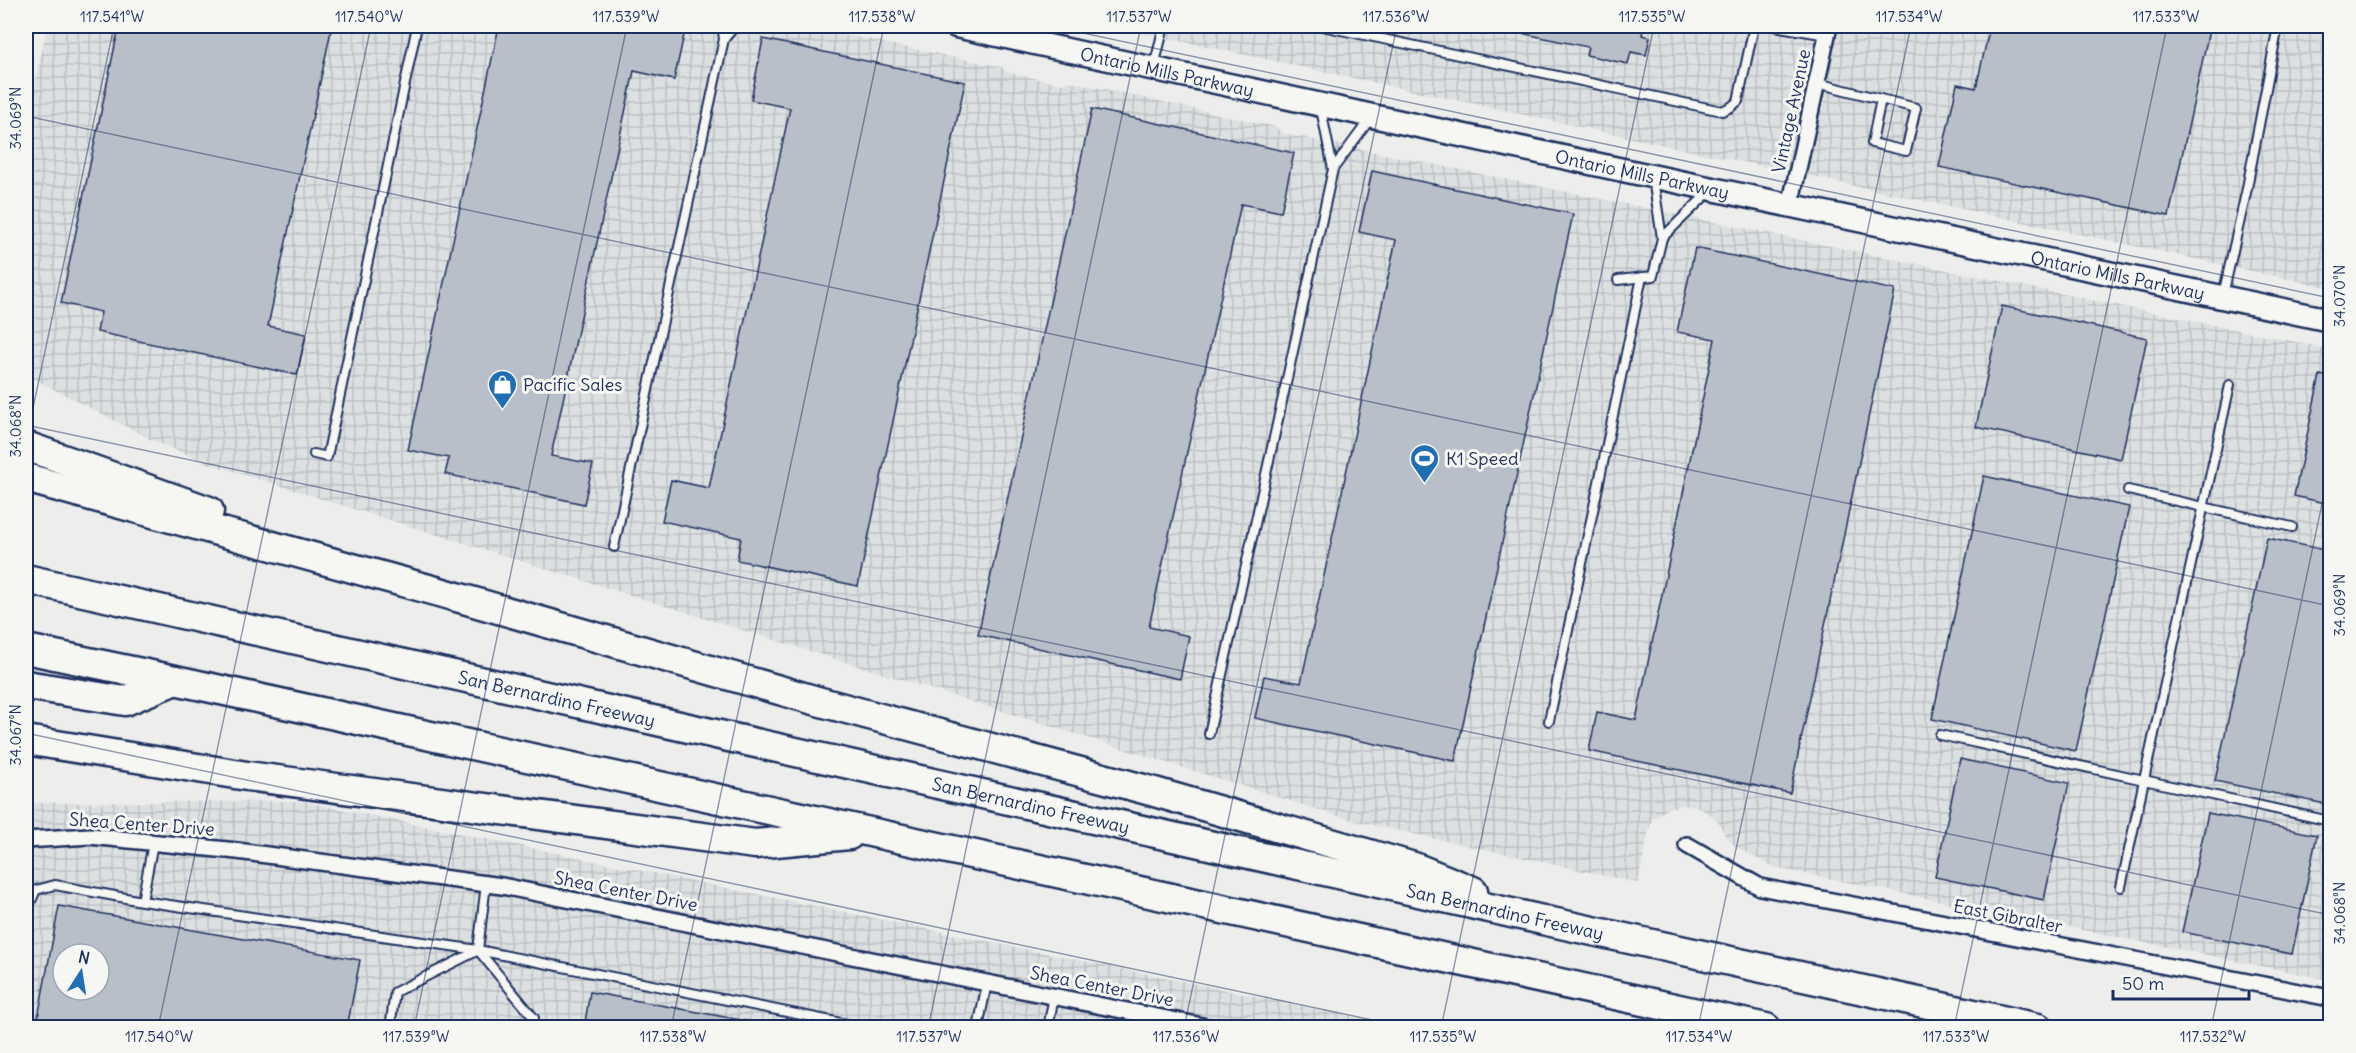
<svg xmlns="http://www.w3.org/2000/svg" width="2356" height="1053" font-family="Delius,sans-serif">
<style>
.industrial{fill:url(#industrial-grid);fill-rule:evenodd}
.building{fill:#b9bfc8;stroke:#1b2f5e;stroke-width:1.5;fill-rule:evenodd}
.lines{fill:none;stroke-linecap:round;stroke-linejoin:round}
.lane-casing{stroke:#1b2f5e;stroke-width:12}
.street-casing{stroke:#1b2f5e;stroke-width:20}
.secondary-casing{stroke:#1b2f5e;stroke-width:27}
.highway-casing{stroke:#1b2f5e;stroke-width:33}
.lane{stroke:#f6f6f2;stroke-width:8}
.street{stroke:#f6f6f2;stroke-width:15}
.secondary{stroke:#f6f6f2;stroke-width:22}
.highway{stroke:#f6f6f2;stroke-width:28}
.ticks{fill:none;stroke:#1b2f5e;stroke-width:1.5;stroke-opacity:0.45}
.labels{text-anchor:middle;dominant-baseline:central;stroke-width:6;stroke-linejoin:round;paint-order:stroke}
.street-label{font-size:18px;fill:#1b2f5e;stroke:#f6f6f2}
.poi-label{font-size:18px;fill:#1b2f5e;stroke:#f6f6f2;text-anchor:start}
.neatline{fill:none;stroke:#1b2f5e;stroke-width:2}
.ticks-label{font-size:15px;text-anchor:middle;fill:#1b2f5e}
</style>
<defs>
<pattern id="industrial-grid" width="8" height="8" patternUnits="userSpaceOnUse" patternTransform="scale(1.5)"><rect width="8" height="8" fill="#dde0e1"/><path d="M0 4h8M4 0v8" fill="none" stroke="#bdc0c3"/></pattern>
</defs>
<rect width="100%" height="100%" fill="#edeeec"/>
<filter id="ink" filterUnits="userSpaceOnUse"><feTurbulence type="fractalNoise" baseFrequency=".0167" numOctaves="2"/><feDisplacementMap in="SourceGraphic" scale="12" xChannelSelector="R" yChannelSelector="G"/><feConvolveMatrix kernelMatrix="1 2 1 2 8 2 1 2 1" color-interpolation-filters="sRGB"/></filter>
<g filter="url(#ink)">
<!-- industrial -->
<path class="industrial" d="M47,26H803L1002,67L1006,72L1062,84L1069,81L1276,127L1282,133L2330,349V980L1772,867L1735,846L1725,835L1719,823L1710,814L1696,806L1681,805L1667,809L1653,819L1650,825L1638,883L1354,821L213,465L156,442L26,375V127Z
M1110,26H2330V288Z
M301,801L1407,1027H26V803ZM63,954H99V990H63Z"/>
<!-- building -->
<path class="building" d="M119,26H332L268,326L306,334L297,375L97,332L101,312L61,303Z
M499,26H686L674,80L634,71L551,456L593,464L584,504L445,474L449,458L408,450Z
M1487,26H1644L1642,35L1650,37L1646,55L1631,52L1628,64L1586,55L1588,47Z
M1990,26H2210L2169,216L1939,167L1957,84L1976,88Z
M763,39L965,82L858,586L737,560L741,538L662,521L671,480L709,488L790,108L751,100Z
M1092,109L1294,153L1281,212L1241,204L1149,627L1189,636L1180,679L978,635Z
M1372,171L1573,214L1455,761L1255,718L1264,676L1301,683L1396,240L1359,232Z
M1695,248L1895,290L1790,793L1589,751L1597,712L1636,720L1715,339L1677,332Z
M2002,306L2147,338L2121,459L1976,427Z
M2320,375L2330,377V504L2294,496Z
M1984,476L2129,507L2076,751L1932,719Z
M2267,538L2330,551V805L2215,781Z
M1960,759L2069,783L2044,900L1935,877Z
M2208,813L2317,835L2292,954L2182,932Z
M59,906L360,960L347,1028H36ZM63,954H99V990H63Z
M590,992L784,1028H584Z"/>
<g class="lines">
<defs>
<path id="lane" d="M1322,26L1722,111L1731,107L1738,101L1754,26
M1774,26L1827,35
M724,39L735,26
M1154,67L1164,26
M1817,83L1916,108L1906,151L1872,143L1881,99
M1321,109L1333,169
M1662,238L1708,193
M1618,280L1653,276L1662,238L1653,179
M2223,295L2246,193L2278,26
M314,454L327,457L417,26
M2128,490L2292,527
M614,547L724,39L722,26
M1549,721L1642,277
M1209,734L1333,169L1370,119
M1940,735L2144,780L2230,385
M486,884L478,950L534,1018L533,1028
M2121,887L2144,780L2330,821
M142,901L153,843
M26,912L36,890L55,885L142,901L478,950L866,1028
M390,1028L395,992L477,951
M978,1028L987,983
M1048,1028L1054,996"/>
<path id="street" d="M1790,206L1829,26
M26,840L90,836L237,851L502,886L1212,1028
M1687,845L1760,887L2330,998"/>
<g id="secondary">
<path id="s1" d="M956,26L1618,169L2330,320"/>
</g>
<g id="highway">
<path d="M26,446L209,511"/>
<path d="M26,478L443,593L821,702L1151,791L1414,867L1473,891"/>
<path id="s2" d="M26,579L1547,921L2038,1028"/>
<path d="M26,649L175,680L1766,1028"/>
<path d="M26,685L125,701L175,680"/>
<path d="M26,740L247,776L755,844L849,835"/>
</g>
</defs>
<!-- lane casing -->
<use href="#lane" class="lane-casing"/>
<!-- street casing -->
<use href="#street" class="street-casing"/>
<!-- secondary casing -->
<use href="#secondary" class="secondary-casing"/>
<!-- highway casing -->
<use href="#highway" class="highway-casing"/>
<!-- lane -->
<use href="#lane" class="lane"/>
<!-- street -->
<use href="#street" class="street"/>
<!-- secondary -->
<use href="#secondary" class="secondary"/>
<!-- highway -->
<use href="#highway" class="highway"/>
</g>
</g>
<!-- ticks -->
<path class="ticks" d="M1050,26L2330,298M26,116L2330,606M26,425L2330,915M26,441L114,26M26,733L1410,1028M158,1028L371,26M414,1028L627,26M671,1028L884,26M928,1028L1141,26M1184,1028L1397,26M1441,1028L1654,26M1698,1028L1911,26M1954,1028L2167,26M2211,1028L2330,466"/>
<!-- icons -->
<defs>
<symbol id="shop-pin" viewBox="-11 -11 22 30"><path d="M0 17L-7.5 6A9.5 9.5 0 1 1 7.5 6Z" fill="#1f6fb2" stroke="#f6f6f2"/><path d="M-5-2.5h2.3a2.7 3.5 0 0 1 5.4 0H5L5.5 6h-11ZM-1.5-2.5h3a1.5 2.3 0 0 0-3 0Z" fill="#fff"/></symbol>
<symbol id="stadium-pin" viewBox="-11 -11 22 30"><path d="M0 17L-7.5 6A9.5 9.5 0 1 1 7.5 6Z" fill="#1f6fb2" stroke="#f6f6f2"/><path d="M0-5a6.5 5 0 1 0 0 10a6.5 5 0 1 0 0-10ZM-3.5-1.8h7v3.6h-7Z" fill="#fff"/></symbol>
</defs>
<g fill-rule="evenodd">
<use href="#shop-pin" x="486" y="368" width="33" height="45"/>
<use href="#stadium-pin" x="1408" y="442" width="33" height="45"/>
</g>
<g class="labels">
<!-- street labels -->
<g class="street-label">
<text stroke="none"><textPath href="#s1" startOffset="216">Ontario Mills Parkway</textPath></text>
<text transform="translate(1791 111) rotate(-78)">Vintage Avenue</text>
<text stroke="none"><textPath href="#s1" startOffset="702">Ontario Mills Parkway</textPath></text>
<text stroke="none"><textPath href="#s1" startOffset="1188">Ontario Mills Parkway</textPath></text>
<text stroke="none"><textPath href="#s2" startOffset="544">San Bernardino Freeway</textPath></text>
<text stroke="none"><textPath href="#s2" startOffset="1030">San Bernardino Freeway</textPath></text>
<text transform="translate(142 824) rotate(4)">Shea Center Drive</text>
<text transform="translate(626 891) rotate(11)">Shea Center Drive</text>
<text stroke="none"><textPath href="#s2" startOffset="1516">San Bernardino Freeway</textPath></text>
<text transform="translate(2008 916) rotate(11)">East Gibralter</text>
<text transform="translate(1102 986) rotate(11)">Shea Center Drive</text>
</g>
<!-- poi labels -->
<g class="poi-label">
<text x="523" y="384">Pacific Sales</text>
<text x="1446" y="458">K1 Speed</text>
</g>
</g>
<!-- margin -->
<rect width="2356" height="1053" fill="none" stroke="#f6f6f2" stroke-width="66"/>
<!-- north arrow -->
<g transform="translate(81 972) rotate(12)"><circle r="28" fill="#f6f6f2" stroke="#9ea6b7" stroke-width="1.5"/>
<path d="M0-4.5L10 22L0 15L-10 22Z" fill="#1f6fb2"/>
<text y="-9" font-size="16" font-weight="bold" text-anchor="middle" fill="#1b2f5e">N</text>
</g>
<!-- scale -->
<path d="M2113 990v9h136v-9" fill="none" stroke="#1b2f5e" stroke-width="3"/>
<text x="2122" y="990" font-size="18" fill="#1b2f5e" stroke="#f6f6f2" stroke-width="4.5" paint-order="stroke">50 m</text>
<rect x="33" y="33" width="2290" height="987" class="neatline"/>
<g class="ticks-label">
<text x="112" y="22">117.541°W</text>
<text x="369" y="22">117.540°W</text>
<text x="626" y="22">117.539°W</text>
<text x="882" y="22">117.538°W</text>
<text x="1139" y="22">117.537°W</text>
<text x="1396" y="22">117.536°W</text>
<text x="1652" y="22">117.535°W</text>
<text x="1909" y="22">117.534°W</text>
<text x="2166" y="22">117.533°W</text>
<text transform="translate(16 118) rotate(-90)" y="5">34.069°N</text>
<text transform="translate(2340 296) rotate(-90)" y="5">34.070°N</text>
<text transform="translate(16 426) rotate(-90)" y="5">34.068°N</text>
<text transform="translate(2340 605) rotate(-90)" y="5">34.069°N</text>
<text transform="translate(16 735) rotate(-90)" y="5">34.067°N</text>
<text transform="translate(2340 913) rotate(-90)" y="5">34.068°N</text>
<text x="159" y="1042">117.540°W</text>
<text x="416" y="1042">117.539°W</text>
<text x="673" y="1042">117.538°W</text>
<text x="929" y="1042">117.537°W</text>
<text x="1186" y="1042">117.536°W</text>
<text x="1443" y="1042">117.535°W</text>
<text x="1699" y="1042">117.534°W</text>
<text x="1956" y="1042">117.533°W</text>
<text x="2213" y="1042">117.532°W</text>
</g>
</svg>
